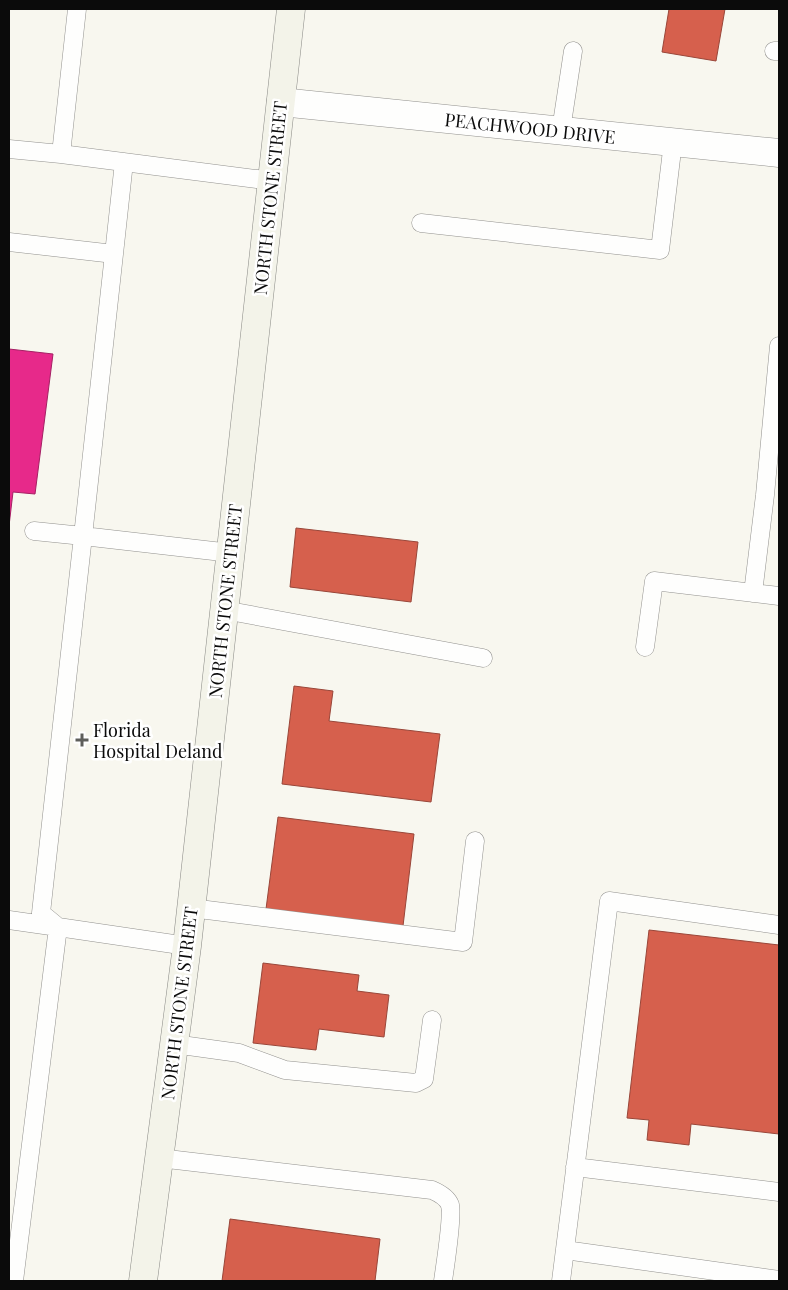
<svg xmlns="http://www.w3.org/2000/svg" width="788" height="1290" font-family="'Playfair Display',serif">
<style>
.shops{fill:#d6604d;stroke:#994639}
.health{fill:#e7298a;stroke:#a52064}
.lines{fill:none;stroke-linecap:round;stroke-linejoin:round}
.lane-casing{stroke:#92918e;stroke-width:19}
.street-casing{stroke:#92918e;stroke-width:29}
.secondary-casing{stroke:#888884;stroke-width:29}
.lane{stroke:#fefefd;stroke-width:18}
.street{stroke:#fefefd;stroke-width:28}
.secondary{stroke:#f3f3e9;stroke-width:28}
.poi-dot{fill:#5e5e5b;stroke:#fff;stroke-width:2}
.labels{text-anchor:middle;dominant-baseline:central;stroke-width:5;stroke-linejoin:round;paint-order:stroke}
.street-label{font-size:18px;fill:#0b0b0b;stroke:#fff}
.poi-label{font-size:18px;fill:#0b0b0b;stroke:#fff;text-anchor:start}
</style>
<rect width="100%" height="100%" fill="#f8f7ef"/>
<!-- shops -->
<path class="shops" d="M669,9H725L716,61L662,52Z
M296,528L418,542L411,602L290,587Z
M294,686L333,691L329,721L440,734L431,802L282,784Z
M278,817L414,834L403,926L266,909Z
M649,930L779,945V1134L691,1124L689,1145L647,1140L649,1120L627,1118Z
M263,963L359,975L357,991L389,995L384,1037L319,1029L316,1050L253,1043Z
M230,1219L380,1239L375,1281H222Z"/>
<!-- health -->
<path class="health" d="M9,349L53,354L35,494L13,492L9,526Z"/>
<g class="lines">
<defs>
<path id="lane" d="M77,9L61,154L272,181
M774,51H779
M561,130L573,51
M9,149L61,154
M421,223L660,250L673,142
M9,242L114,254L124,162
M114,254L83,536L231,553
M34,531L83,536L41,913L58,927L187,946
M753,593L765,495L779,346
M224,610L483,658
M645,647L654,581L779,596
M191,908L463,942L475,841
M9,920L58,927L14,1281
M174,1044L239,1053L285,1070L416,1083L424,1079L432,1020
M159,1158L432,1190C439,1193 447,1197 450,1205C453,1217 445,1266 443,1281
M575,1167L779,1192
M565,1250L779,1280
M561,1281L609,901L779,925"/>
<path id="street" d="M281,102L779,153"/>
<path id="secondary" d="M143,1281L187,946L291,9"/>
</defs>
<!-- lane casing -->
<use href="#lane" class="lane-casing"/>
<!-- street casing -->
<use href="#street" class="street-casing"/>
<!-- secondary casing -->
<use href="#secondary" class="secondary-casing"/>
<!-- lane -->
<use href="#lane" class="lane"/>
<!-- street -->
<use href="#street" class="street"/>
<!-- secondary -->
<use href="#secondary" class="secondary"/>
</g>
<!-- markers -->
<path class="poi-dot" d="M79.5 732.5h5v5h5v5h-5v5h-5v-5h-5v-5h5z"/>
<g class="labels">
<!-- street labels -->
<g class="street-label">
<text transform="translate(530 128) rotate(6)">PEACHWOOD DRIVE</text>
<text transform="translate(270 198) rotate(-84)">NORTH STONE STREET</text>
<text transform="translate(225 601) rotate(-84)">NORTH STONE STREET</text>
<text transform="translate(179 1003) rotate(-83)">NORTH STONE STREET</text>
</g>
<!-- poi labels -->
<g class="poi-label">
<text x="93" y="730">Florida<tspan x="93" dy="21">Hospital Deland</tspan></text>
</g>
</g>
<!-- border -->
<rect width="788" height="1290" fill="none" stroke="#0b0b0b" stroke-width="20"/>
</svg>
